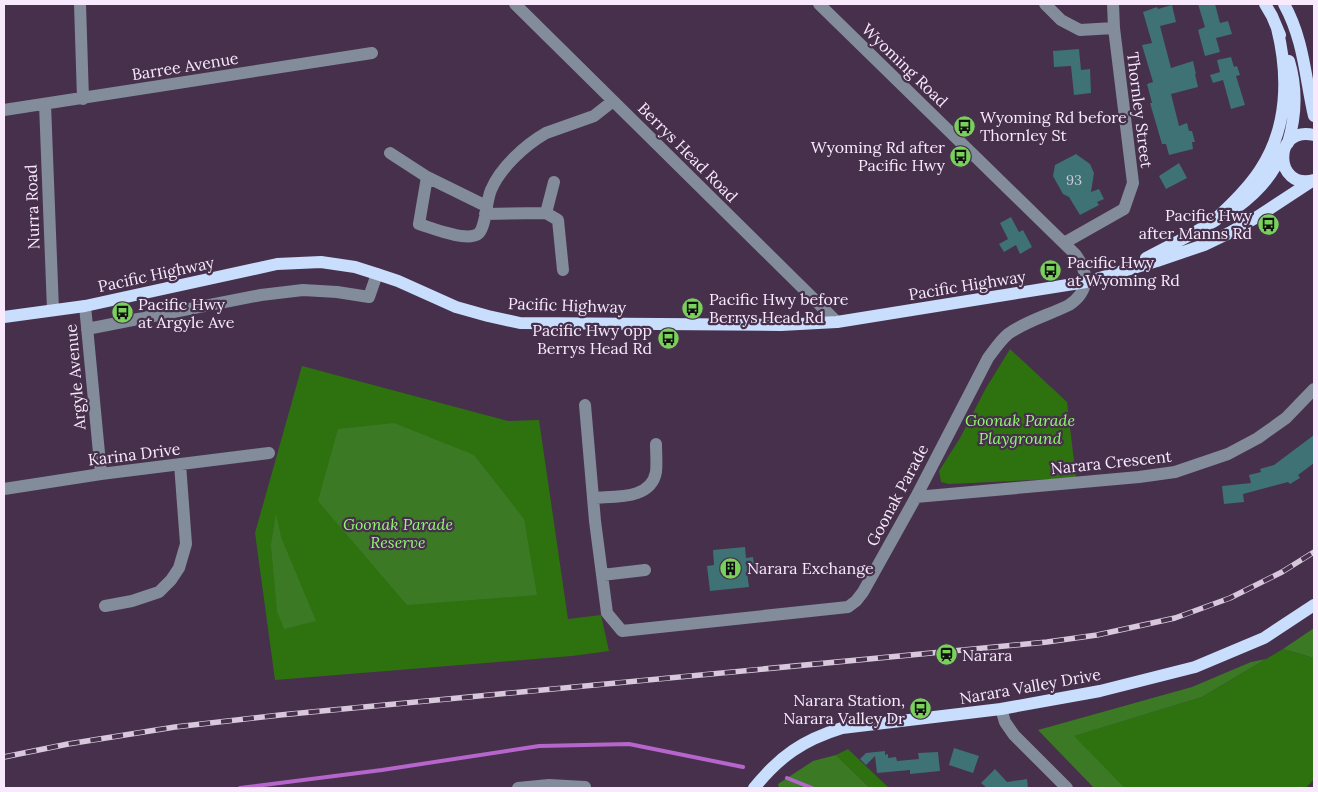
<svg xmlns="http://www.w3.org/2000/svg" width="1318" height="792" font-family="Lora,serif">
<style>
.green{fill:#2e710f}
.forest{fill:#3c7925}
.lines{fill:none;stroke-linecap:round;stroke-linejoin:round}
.stream{stroke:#b565cc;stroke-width:4}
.building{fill:#3e7274}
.minor{stroke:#828c9a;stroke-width:12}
.major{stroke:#c9ddfc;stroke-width:12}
.rail-casing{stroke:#d7c8db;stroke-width:5.5}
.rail{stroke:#46304c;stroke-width:4;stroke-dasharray:11;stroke-linecap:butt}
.labels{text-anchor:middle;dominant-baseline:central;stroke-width:4.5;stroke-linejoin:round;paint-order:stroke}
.number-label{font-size:14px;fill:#caccda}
.street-label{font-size:16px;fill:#f8eafc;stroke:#46304c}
.poi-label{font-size:16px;fill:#f8eafc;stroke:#46304c;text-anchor:start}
.park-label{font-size:16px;font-style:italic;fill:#93f971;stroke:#46304c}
</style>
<rect width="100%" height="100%" fill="#46304c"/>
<!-- green -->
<path class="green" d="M1010,349L1067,402L1076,478L949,484L941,482L939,471L960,438L986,388Z
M302,366L508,421L539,420L568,619L601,615L609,651L572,656L275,680L255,533Z
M1283,649L1314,658V779L1306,788H1125L1073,736L1202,697Z
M848,749L889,788H870L836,755Z"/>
<!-- forest -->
<path class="forest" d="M394,423L474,455L524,519L537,595L407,605L318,501L338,429Z
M276,514L281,537L316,621L284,629L277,611L271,545Z
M1314,628V658L1283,649Z
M1266,659L1202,697L1074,736L1125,788H1094L1038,730L1192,687L1251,662Z
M836,755L870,788H779L778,784L813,761Z"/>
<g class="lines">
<!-- stream -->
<path class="stream" d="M787,778L812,788
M240,788L382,770L539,746L629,744L743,767"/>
</g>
<!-- building -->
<path class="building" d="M1198,4H1215L1220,23L1228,21L1232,34L1216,38L1220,52L1205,56L1198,30L1205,27Z
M1172,5L1176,22L1160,26L1171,68L1193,61L1196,74H1195L1198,87L1171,94L1179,126L1187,123L1189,131H1192L1195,142H1192L1193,149L1169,155L1166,144H1162L1150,103H1152L1147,84L1153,82L1142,45L1152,43L1143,12L1157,7L1158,9Z
M1079,49L1081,70L1090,69L1091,93L1074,95L1071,66L1054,67L1053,51Z
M1231,57L1234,67L1237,66L1240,75L1236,76L1245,105L1231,109L1223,80L1213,83L1210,75L1220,72L1217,60Z
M1076,154L1090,164L1094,173L1091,192L1099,189L1104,199L1097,202L1099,205L1080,215L1069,197L1063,194L1053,176L1055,165Z
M1179,163L1187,178L1166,189L1159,176Z
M1011,217L1019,232L1023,230L1032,247L1020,254L1016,245L1004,252L999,244L1008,239L1000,223Z
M1314,435V463L1298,475L1300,478L1290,484L1288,482L1243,494L1244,502L1224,504L1222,486L1251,483L1249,475L1261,472L1260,469L1274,465Z
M745,547L746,558L753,557L755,571L747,572L749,587L710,591L707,566L714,565L713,550Z
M954,748L979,756L973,773L949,765Z
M885,751V755L888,754V758L896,757L897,761L919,759L918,753L938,752L940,771L910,774V770L877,773L875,756L866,765L860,759L866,753Z
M995,769L1007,782L1027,779L1028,788H987L981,783Z"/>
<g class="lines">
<!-- minor -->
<path class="minor" d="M80,4L83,99
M515,4L837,322
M1045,4L1061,20L1080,30L1114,28
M45,104L53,310
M4,110L372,53
M390,153L427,177L486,206
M427,177L419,224C432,228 466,242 478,234C486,228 486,201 491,190C500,168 525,145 546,133L594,116L613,101
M554,182L546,213L558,220L563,270
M485,214L546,213
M1064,243L1124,209L1133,183L1114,28L1113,4
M85,306L101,474
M87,329L261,295L303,290L337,292L369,297L377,274
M585,405L595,521L607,613L622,631L848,607L856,601L863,592L916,497L988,358C994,350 1000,341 1008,334C1026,321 1049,315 1069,305C1090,291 1089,272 1075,254L819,4
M4,489L101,474L269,453
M916,497L1139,477L1175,472L1228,454L1258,438L1286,418L1314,389
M593,498C615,496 651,500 656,472C657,463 656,453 656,444
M602,575L645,570
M105,606L132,601L159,592L171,580L179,568L186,544L180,464
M1001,709L1005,722L1014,735L1067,788
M518,788L549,785L585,787"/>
<!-- major -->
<path class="major" d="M1265,4L1272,16L1280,35
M1284,4C1304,40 1305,77 1314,116
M1314,135C1272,125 1274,191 1314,180
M1288,143C1296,116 1297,88 1289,61
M1236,208C1257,193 1274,175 1283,150
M1211,223C1229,207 1247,190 1260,170C1288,128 1289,76 1277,28
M1146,258L1192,234L1216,220
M4,317L85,306L277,264L321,262L355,267L377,274L398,281L456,307L488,316L520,323L781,325L837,322L1086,282L1157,261L1204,245L1229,233L1257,217L1312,181
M754,788C780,756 803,740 842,728L1001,709L1100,691L1195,667L1264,638L1314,605"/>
<defs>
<path id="rail" d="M4,757L68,744L175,727L280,715L1047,642L1097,635L1175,618L1230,598L1282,572L1314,552"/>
</defs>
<!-- rail casing -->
<use href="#rail" class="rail-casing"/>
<!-- rail -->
<use href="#rail" class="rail"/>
</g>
<!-- icons -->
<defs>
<symbol id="bus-disc" viewBox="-11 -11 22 22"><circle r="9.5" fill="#78d259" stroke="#46304c"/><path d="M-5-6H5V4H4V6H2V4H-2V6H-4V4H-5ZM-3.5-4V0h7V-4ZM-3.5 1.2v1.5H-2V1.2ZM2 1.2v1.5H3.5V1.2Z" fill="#111"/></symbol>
<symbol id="building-disc" viewBox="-11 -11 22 22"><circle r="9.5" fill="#78d259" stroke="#46304c"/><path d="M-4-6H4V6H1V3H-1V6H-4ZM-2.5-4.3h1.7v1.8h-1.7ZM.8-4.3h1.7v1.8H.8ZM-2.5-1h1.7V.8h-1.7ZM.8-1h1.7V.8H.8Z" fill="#111"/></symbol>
<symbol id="station-disc" viewBox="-11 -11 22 22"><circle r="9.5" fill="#78d259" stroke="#46304c"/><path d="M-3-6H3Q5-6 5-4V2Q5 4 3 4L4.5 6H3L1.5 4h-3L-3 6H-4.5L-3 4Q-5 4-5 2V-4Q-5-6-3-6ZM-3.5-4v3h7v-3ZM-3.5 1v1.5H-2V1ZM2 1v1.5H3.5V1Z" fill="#111"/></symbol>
</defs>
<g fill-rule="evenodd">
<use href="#bus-disc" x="952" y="114" width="25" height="25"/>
<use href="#bus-disc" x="948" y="144" width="25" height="25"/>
<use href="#bus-disc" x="1256" y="212" width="25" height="25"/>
<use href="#bus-disc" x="1038" y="258" width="25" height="25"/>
<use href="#bus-disc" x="680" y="296" width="25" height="25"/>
<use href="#bus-disc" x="110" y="300" width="25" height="25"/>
<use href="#bus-disc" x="656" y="326" width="25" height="25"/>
<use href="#building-disc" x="718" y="556" width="25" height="25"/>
<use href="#station-disc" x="934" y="642" width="25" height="25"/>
<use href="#bus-disc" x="908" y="696" width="25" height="25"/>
</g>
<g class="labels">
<!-- number labels -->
<g class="number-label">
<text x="1074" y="180">93</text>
</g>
<!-- street labels -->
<g class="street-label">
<text transform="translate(905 65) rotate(44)">Wyoming Road</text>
<text transform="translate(185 66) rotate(-9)">Barree Avenue</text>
<text transform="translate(1140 110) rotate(83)">Thornley Street</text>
<text transform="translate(688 152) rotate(45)">Berrys Head Road</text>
<text transform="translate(32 207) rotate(-92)">Nurra Road</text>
<text transform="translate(156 274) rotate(-12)">Pacific Highway</text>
<text transform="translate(967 285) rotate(-9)">Pacific Highway</text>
<text transform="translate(567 305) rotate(2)">Pacific Highway</text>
<text transform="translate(75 377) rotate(-95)">Argyle Avenue</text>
<text transform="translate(134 454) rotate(-7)">Karina Drive</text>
<text transform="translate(1111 462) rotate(-6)">Narara Crescent</text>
<text transform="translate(897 495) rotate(-62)">Goonak Parade</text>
<text transform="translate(1030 686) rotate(-10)">Narara Valley Drive</text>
</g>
<!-- poi labels -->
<g class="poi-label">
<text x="980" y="117">Wyoming Rd before<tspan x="980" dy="18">Thornley St</tspan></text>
<text x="945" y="147" text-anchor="end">Wyoming Rd after<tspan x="945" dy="18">Pacific Hwy</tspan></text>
<text x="1252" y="215" text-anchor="end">Pacific Hwy<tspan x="1252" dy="18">after Manns Rd</tspan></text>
<text x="1067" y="262">Pacific Hwy<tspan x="1067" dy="18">at Wyoming Rd</tspan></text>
<text x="709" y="299">Pacific Hwy before<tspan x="709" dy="18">Berrys Head Rd</tspan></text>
<text x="138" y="304">Pacific Hwy<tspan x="138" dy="18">at Argyle Ave</tspan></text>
<text x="652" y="330" text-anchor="end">Pacific Hwy opp<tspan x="652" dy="18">Berrys Head Rd</tspan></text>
<text x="747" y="568">Narara Exchange</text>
<text x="962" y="655">Narara</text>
<text x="905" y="700" text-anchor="end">Narara Station,<tspan x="905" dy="18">Narara Valley Dr</tspan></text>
</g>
<!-- park labels -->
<g class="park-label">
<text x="1020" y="420">Goonak Parade<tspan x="1020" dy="18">Playground</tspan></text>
<text x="398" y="524">Goonak Parade<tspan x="398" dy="18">Reserve</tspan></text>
</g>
</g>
<!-- border -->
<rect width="1318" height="792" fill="none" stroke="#f8eafc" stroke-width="10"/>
</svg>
